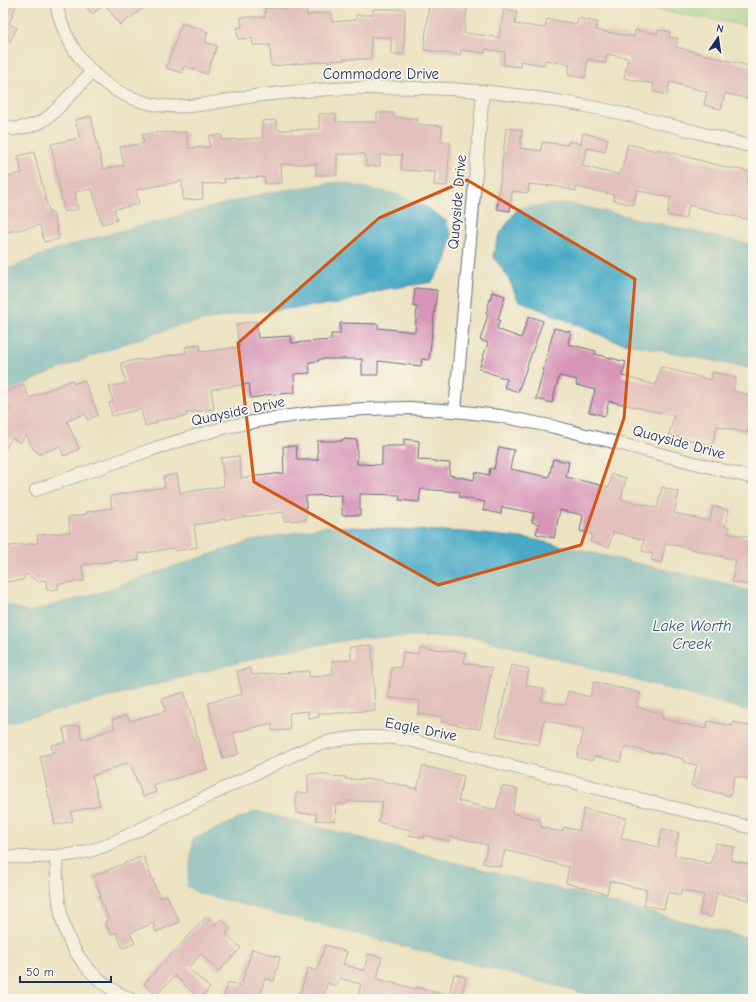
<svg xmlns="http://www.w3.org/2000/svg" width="756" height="1002" font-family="'Comic Neue',sans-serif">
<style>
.green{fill:#8fd58e;stroke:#558276}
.water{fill:#46a9c5;stroke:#306c92}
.building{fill:#d796b7}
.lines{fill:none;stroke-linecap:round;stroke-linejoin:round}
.street-casing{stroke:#646e81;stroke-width:14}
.street{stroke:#fff;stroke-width:12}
.marked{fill:none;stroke:#d45514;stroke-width:3;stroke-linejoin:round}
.labels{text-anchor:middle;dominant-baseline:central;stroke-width:3.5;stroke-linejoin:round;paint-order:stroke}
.street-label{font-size:15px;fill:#1b2f5e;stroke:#fbf7ec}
.water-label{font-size:16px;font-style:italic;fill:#2a5a82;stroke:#fbf7ec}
</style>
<rect width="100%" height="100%" fill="#fbf7ec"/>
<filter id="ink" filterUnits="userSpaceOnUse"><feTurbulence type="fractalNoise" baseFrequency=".025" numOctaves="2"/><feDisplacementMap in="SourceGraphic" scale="8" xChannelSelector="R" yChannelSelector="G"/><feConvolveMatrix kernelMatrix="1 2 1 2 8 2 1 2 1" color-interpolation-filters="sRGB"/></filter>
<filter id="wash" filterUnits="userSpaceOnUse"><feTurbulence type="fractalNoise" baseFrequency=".012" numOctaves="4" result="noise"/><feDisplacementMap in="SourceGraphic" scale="16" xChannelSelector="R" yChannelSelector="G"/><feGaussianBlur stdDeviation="0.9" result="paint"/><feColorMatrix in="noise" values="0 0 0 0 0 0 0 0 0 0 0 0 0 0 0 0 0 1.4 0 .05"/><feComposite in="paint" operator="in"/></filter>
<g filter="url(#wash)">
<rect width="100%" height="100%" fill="#ece3c3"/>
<!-- green -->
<path class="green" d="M620,3H753V27Z"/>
<!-- water -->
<path class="water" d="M338,182L396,194L427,208L446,221L452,236L446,261L432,282L381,290L338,304L243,313L178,326L118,346L49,373L3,394V271L54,250L124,230L266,193Z
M568,203L753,245V369L615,341L518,300L508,277L493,256L498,237L518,208Z
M326,526L464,532L531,539L724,583L753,592V712L475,637H368L282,651L72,707L3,723V603L29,612L104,591L160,571L251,541Z
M256,811L753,939V999H607L198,893L187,886L193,839Z"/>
<g id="blocks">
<!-- building -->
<path class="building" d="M3,3H17L9,24L17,28L10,42L3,39Z
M84,3H151L120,25L105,4L92,14Z
M429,3L449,5V7L467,9L464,33L499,37L504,9L517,11L515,24L545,28L547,19L577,24L578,18L597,22L596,30L634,37L635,30L657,34L658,30L670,32L669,37L678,38L676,47L753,67V100L725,93L721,109L704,105L707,92L670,82L667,95L653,92L654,84L624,78L628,58L607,54L605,63L588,59L585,78L568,75L570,64L545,60L544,65L520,61V67L503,65L505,52L486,49L485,53L461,50L460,55L424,50Z
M283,7V9L306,7L307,15L331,12L332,22L356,20V15H373V9H405L404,54H391V37H371V59H343L344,60L271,66L270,45H253L252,38L238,39L237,28L242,27L241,17H265V8Z
M182,23L208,32L205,42L217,46L207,74L184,66L182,73L166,68Z
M377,113H394V117L418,119L417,124L442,126L441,142H450L447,186L434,185L435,172L401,170L402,155H380V166H366L365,154H337V175H316V164H281L282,183L265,184L264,177L224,179L225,183L202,184L203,199L183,200L182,181L136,190L139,204L114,209L117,220L102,224L92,189L75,192L78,209L64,212L51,144L80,138L75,120L91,116L97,142L103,169L124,165L120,147L144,143L142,135L156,132V133L187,132L188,148L210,147L209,136L222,135V140L263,138L262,121L276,120L277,130L320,129L319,114H336V122H377Z
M506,128L522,130L520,148L541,151L542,142L568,145L569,141L581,144L583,133L608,139L605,152L587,148L582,166L619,175L620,170H622L628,144L657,151L658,149L732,169L733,168L750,172L747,184L753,186V221L689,205L685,219L667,215L671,198L637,190L633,205L613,200L614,195L577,187L576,191L549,185V186L529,184L528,193L512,191L510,211L497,209Z
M34,152L49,213L53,212L59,239L44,242L40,225L3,233V178L22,173L18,156Z
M415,288L437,290L429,360L422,359L421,366L378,361V375H362V359H319V361L309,362L310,373L294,374L295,393L264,395V396L251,398L249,384L211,389L214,409L186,413L187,416L156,421L157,423L145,426L141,409L112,416L109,403L113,402L109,387L126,383L121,363L140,359L141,360L186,353L185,347L200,345L201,352L239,347L236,324L256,321L258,338L291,336L292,343L331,340V334H340V323L378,324V328L415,332L417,307L413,306Z
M492,292L505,296L498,320H500L497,329L521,338L529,316L543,321L518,392L504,387L507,379L479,369L488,343L480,340L488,315L486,314Z
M554,328L571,332L568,344L596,351L595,354L626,362L622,376L656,385L661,367L711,380L713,372L736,378L733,391L753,396V409L747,433L717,426L712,445L669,435L674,416L609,401L605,416L589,412L595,390L576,385L577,380L559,376L552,403L536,399Z
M72,380L74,384L84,380L98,415L87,420L85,414L67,421L79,449L64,456L60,446L40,454L33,449L26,434L20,443L12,438L3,452V414L11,410L3,393L23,384L29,398Z
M342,439L357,440V464L382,465V446H404V439L419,441L418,460L436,461V462L450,463L449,475L474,480L475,472L489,475L490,468L494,469L499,447L514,450L510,469L549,477L553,459L569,462L566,477L609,487L612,474L626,478L621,499L657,508L662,487L679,492L674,513L710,521L713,506L729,510L725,526L730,528L728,533L753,538V586L732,582L736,560L666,543L661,563L651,560L653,554L642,551L644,540L613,532L609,547L590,542L592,534L580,531L583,515L560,510L554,538L536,534L539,524L532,522L534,513L502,507L501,514L483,510L485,502L459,497L460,492L421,489L419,502L399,500L400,495L360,494V515H342V495L306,496V520L284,521V512L219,520V521L194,525L197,547L175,551L174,548L138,554L139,560L122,563L121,560L82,565L84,581L58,584V589L47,590L46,580L38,581L26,574L23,580L3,582V558L10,546L38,543L37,535L70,532L68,517L87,514L86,512L112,508L110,496L165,487L163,477L177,474L180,493L224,486L221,458L239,456L241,478L284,473L283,446H296L297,460H318L317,441H342Z
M372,645L375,711L346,712V713H319V717L308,718V711L289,713L290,730L272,731V723L233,733L239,754L223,758L208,703L242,694L237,671L250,668L252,675L309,671V677L333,675L332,661L351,660V646Z
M419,647L466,653L464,663L492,668L480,729L441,722L442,717L418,714L420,701L388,698L392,667L401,668L403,652L418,654Z
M511,665L529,669L526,685L544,689L541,701L565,705L568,691L590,697L594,682L622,689V688L640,693L636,707L663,714L662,719L706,729L708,721L732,726L733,722L753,727L749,745H753V780L735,776L730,796L691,786L697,765L683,762L684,759L654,752L653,753L625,746L620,762L594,756L592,761L577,757L584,730L544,720L539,745L496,736Z
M184,692L207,769L153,785L156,792L143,797L130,762L92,776L100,805L71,812L73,821L55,825L40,756L53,753L51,745L66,742L63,728L79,725L82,740L115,728L112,720L127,715L130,721L166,711L162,699Z
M423,766L464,776L458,801L496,810L502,786L518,789L512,813L541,820L540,827L562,832L564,827L579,831L584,809L626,818L621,838L658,847L662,829L679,833L674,855L711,864L716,843L734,847L730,860L753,865V882L749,900L717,893L712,917L699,914L704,895L681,890L680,895L668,892L664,909L644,905L647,890L610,881L607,894L566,883L569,867L541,860V859L505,850L501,867L483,863L488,845L450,836L449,841L424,835V838L409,835L410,830L378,822L383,802L347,801V804H336L335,821L316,820L317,814L296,813V793H308V774H328V776L346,777L345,779L379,780L417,789Z
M143,856L160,898L167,895L179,922L156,932L153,923L130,933L135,943L123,948L116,932L111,935L105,922L109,920L99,897L101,896L93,876Z
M206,917L215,925L221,919L231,928L226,934L241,948L219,971L201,954L188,968L210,988L199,999L175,976L156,995L144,984Z
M325,945L347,952L343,964L364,971L368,954L382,957L377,979L416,989V987L448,996L447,999H357L361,984L339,978L336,986L327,983L322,999H298L308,968L317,971Z
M252,949L280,957L274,981L265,978L259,999H223L228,982L241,986Z
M454,974L466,977L460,999H448Z"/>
</g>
</g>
<g filter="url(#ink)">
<use href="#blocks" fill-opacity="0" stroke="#646e81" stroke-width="1"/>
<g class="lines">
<defs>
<path id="street" d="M56,3C66,52 99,91 148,103C183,112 219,101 254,96C290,92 327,88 364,88C439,86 516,92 591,107C645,117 699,133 753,147
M3,125L14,129L30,126L39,123L47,118L54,112L92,72
M455,411L483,91
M36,490L156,448L198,435L231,426L275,418L320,412L365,409L410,408L455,411L500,416L555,427L753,478
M56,856C57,874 57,891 60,908C66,949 92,982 130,999
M3,857C27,857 51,858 75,854C89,852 103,847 116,841L291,756C299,752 308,748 317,745C347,736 378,735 409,740L753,828"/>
</defs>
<!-- street casing -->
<use href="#street" class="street-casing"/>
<!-- street -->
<use href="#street" class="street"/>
</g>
</g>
<!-- marked area -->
<path d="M0 0H756V1002H0ZM467,180L635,279L624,418L581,545L438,585L254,482L238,343L379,218Z" fill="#ece3c3" fill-opacity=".55" fill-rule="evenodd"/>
<path class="marked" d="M467,180L635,279L624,418L581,545L438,585L254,482L238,343L379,218Z"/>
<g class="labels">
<!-- street labels -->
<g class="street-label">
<text x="381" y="74">Commodore Drive</text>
<text transform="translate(457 202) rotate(-85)">Quayside Drive</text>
<text transform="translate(238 411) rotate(-12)">Quayside Drive</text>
<text transform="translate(679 442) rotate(15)">Quayside Drive</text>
<text transform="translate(421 729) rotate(11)">Eagle Drive</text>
</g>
<!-- water labels -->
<g class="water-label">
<text x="692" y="626">Lake Worth<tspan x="692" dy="18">Creek</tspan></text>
</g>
</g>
<!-- margin -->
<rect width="756" height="1002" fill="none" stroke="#fbf7ec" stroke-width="16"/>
<!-- north arrow -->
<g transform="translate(718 38) rotate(13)" stroke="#fbf7ec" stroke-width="3" paint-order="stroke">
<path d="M0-3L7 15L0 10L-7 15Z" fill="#1b2f5e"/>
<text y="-6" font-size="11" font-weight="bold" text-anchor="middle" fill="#1b2f5e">N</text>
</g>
<!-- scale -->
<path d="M20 976v6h91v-6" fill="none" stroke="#1b2f5e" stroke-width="2"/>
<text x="26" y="976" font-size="12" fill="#1b2f5e" stroke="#fbf7ec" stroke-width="3" paint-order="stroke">50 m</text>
</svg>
